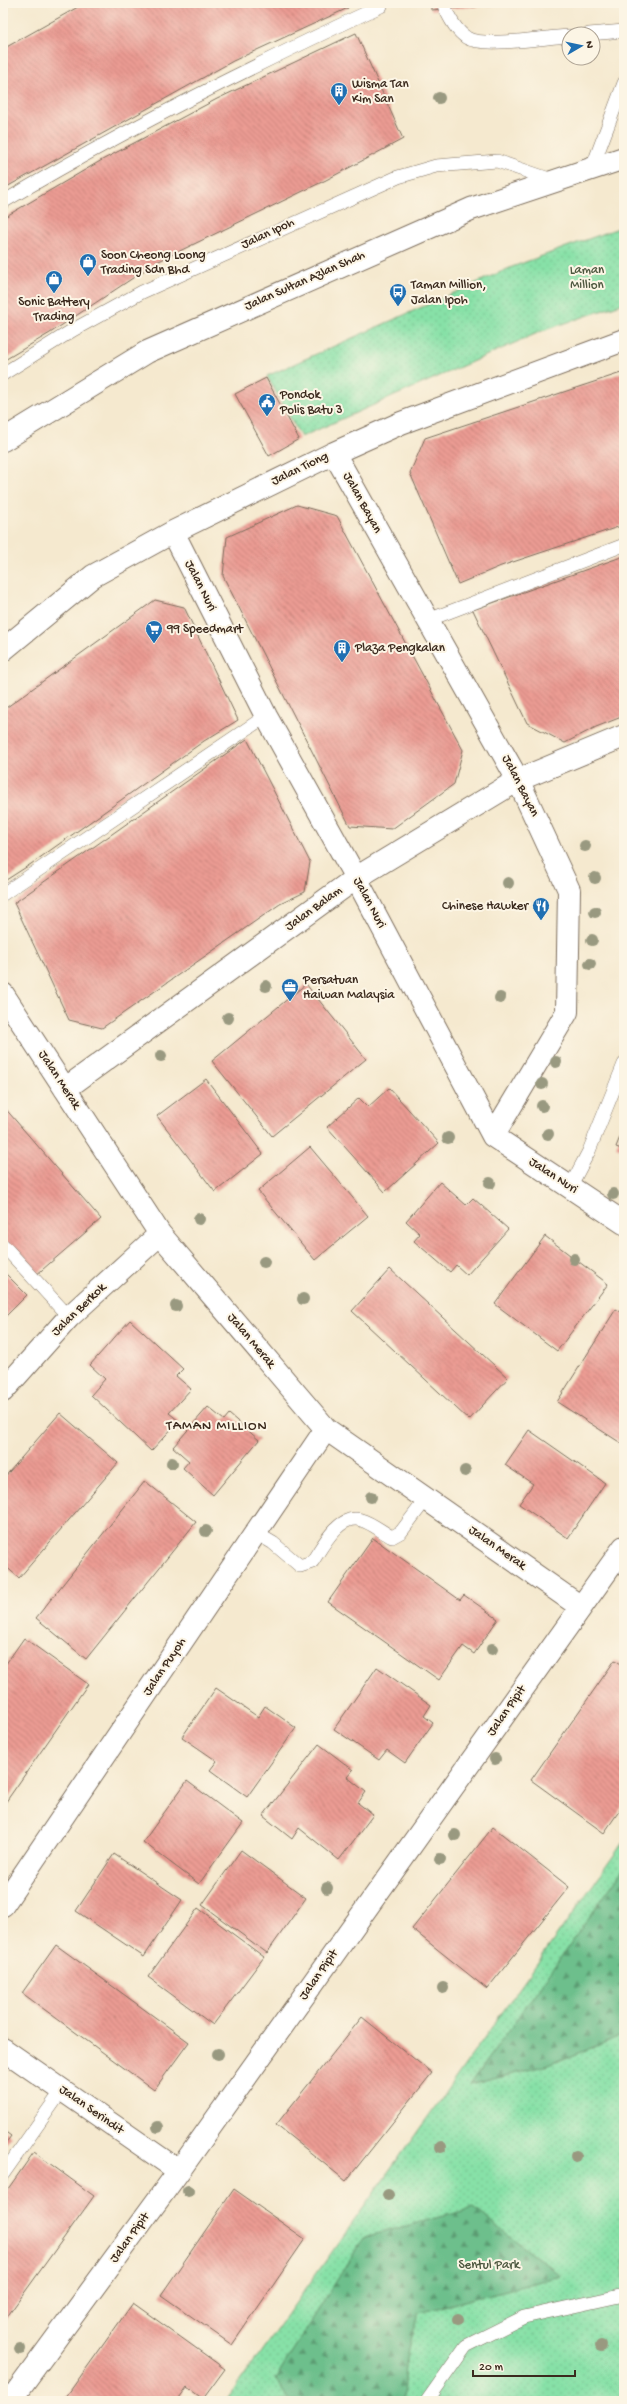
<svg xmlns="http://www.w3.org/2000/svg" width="627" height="2404" font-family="'Gochi Hand',sans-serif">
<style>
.green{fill:url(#green-dots);stroke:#618662}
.forest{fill:url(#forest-firs);stroke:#547455}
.building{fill:url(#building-back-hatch)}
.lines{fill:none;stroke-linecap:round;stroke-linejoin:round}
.lane-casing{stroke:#7c6d5c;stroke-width:14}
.street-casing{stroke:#7c6d5c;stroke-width:24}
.primary-casing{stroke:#7c6d5c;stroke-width:24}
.lane{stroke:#fff;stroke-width:13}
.street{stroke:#fff;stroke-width:22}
.primary{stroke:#fff;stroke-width:22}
.tree{fill:#999980}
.labels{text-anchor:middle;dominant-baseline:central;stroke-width:4;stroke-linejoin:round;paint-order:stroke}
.poi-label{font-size:13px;fill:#3b2a1e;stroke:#fcf5e5;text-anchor:start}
.street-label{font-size:13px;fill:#3b2a1e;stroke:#fcf5e5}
.park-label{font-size:13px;fill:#4e5840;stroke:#fcf5e5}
.neighbourhood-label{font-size:14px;letter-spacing:1px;fill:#3b2a1e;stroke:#fcf5e5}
</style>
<defs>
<pattern id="green-dots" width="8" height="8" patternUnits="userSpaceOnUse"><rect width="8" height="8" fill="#87e1a7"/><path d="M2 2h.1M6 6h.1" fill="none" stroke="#75c18f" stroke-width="1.8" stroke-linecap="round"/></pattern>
<pattern id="forest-firs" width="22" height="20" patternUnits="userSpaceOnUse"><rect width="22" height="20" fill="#6dbf8c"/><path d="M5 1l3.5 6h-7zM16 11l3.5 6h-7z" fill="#5b9b72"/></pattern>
<pattern id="building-back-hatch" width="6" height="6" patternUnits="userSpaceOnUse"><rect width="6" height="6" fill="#eb9b93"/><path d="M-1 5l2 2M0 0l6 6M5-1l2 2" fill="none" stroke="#c07f77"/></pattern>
</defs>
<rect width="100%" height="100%" fill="#fcf5e5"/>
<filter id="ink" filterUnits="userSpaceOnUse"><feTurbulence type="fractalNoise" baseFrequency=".025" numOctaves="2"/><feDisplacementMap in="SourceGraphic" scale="8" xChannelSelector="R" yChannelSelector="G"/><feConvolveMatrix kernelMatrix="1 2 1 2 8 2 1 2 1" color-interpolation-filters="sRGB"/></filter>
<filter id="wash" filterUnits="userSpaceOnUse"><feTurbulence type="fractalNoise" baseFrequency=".012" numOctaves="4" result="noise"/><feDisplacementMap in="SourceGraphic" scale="16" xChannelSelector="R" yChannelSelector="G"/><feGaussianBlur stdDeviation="0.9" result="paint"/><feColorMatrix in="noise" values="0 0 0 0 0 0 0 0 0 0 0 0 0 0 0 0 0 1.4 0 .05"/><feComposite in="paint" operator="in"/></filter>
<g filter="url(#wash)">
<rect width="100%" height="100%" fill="#f5e9cf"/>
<!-- green -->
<path class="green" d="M624,226V303L542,331L301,437L267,376L512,267Z
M624,1841V2401H226Z"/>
<!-- forest -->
<path class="forest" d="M624,1868V2035L548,2065L470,2085Z
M474,2208L561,2276L418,2313L406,2362L404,2401H290L275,2379L364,2237Z"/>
<g id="blocks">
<!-- building -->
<path class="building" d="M85,3H346L348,8L233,61L3,189V49Z
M431,3H511V4L431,10Z
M356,33L403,139L326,180L157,262L50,333L3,361V218L102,160L217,99Z
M624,372V525L501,566L458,584L410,473L425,438Z
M266,378L299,439L269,456L235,394Z
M297,505L337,516L463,750L454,784L392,829L350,826L223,576L227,537Z
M624,556V716L596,727L565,743L527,723L473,610Z
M155,600L184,607L238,720L204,741L31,864L3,882V710Z
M247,739L310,862L305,892L280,904L102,1028L69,1020L14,903Z
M306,984L366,1059L272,1136L212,1061Z
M206,1079L263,1154L215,1192L157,1116Z
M389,1088L439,1143L385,1192L327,1127L359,1098L368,1107Z
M3,1106L101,1219L35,1276L3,1239Z
M624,1127V1150L616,1147Z
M310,1147L368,1216L315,1260L258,1191Z
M440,1182L466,1205L473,1198L508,1229L467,1275L456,1265L450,1272L414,1241L420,1234L406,1221Z
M545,1236L608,1284L557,1351L495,1304Z
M390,1269L508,1378L469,1420L352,1311Z
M3,1271L27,1295L3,1319Z
M616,1309L624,1314V1445L557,1402Z
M130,1320L183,1369L176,1376L191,1389L169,1413L179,1421L151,1451L91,1395L105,1379L90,1365Z
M208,1407L224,1420L229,1414L259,1440L213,1495L183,1468L189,1461L173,1447Z
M60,1413L118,1463L19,1578L3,1564V1479Z
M529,1430L605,1483L568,1538L519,1504L533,1484L505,1465Z
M145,1481L196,1522L86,1659L36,1618Z
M373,1538L460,1600L464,1595L498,1619L474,1654L463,1646L439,1680L328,1602Z
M24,1638L88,1684L3,1806V1668Z
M615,1660L624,1666V1804L604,1833L531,1780Z
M377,1667L431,1705L424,1716L433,1723L405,1763L387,1750L379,1760L334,1729Z
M216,1688L258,1717L265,1706L296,1728L247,1797L210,1770L217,1761L182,1737Z
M319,1744L353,1770L347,1777L366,1792L358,1803L373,1815L339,1860L299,1828L292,1839L263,1816Z
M187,1781L243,1823L199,1884L143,1842Z
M493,1827L569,1887L487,1989L412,1929Z
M241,1850L306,1898L267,1953L202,1905Z
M114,1854L182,1900L144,1957L76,1911Z
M198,1908L264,1957L213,2025L148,1977Z
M56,1945L189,2042L154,2090L22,1993Z
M362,2017L432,2073L346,2181L276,2125Z
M3,2130L11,2136L3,2147Z
M34,2152L94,2196L4,2321L3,2196Z
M234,2189L305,2239L232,2345L161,2295Z
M133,2303L225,2369L203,2399L187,2387L177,2401H63Z"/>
</g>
</g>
<g filter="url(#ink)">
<use href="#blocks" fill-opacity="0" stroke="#7c6d5c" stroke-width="1"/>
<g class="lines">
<defs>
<path id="lane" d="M443,3C448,16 455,30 467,38C484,48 547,37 569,36
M589,34L624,31
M592,168L624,83
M3,202C125,129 252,66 381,6L379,3
M3,374L73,330L142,292L398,177L436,166L497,161L552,180
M428,620L624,545
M3,894L266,716
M570,1187L589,1151L624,1064
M3,1245L69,1317
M256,1533L273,1543L300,1566L312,1562C322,1547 339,1513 361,1520C372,1523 382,1532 392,1537L401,1532L426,1499
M3,2174L63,2089
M427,2401L466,2346L524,2317L624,2295"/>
<path id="street" d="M334,453L518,780L569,890L567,1012L493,1136
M173,532L266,716L356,878L493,1136L624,1223
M3,650L93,576L173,532L334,453L401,423L624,340
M3,994L160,1234L326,1429L581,1607
M65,1089L356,878L518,780L624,736
M3,1391L69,1317L160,1234
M3,1905L326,1429
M3,2049L179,2171
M10,2401L179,2171L624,1547"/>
<path id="primary" d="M3,440L147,352L471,209L624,158"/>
</defs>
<!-- lane casing -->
<use href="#lane" class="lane-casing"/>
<!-- street casing -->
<use href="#street" class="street-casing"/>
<!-- primary casing -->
<use href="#primary" class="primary-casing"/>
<!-- lane -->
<use href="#lane" class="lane"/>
<!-- street -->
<use href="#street" class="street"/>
<!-- primary -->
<use href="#primary" class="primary"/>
</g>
<!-- trees -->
<g class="tree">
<circle cx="439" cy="98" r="6"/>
<circle cx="585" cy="846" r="6"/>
<circle cx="595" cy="878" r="6"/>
<circle cx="508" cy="883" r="6"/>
<circle cx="595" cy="912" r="6"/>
<circle cx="592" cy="940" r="6"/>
<circle cx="590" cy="964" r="6"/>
<circle cx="266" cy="986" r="6"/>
<circle cx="500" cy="998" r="6"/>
<circle cx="228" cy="1018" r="6"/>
<circle cx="161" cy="1056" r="6"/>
<circle cx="556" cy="1062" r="6"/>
<circle cx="542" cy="1084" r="6"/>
<circle cx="542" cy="1106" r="6"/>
<circle cx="548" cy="1134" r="6"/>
<circle cx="448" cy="1138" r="6"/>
<circle cx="490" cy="1183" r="6"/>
<circle cx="613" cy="1194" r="6"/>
<circle cx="199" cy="1219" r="6"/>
<circle cx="574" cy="1259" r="6"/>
<circle cx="264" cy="1262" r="6"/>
<circle cx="303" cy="1299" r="6"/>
<circle cx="176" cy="1306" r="6"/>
<circle cx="172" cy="1463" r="6"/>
<circle cx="465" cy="1471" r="6"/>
<circle cx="371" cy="1497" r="6"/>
<circle cx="206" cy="1531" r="6"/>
<circle cx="492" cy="1649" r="6"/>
<circle cx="495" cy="1759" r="6"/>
<circle cx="455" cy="1835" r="6"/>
<circle cx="440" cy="1859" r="6"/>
<circle cx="327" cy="1888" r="6"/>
<circle cx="443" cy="1988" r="6"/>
<circle cx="218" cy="2054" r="6"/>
<circle cx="158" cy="2127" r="6"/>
<circle cx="441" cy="2147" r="6"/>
<circle cx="576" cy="2156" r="6"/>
<circle cx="188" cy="2191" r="6"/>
<circle cx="388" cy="2195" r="6"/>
<circle cx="458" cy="2319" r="6"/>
<circle cx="601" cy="2346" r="6"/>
<circle cx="20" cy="2349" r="6"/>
</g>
</g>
<!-- icons -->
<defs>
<symbol id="building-pin" viewBox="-11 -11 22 30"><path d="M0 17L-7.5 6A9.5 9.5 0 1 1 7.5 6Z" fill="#1f6fb2" stroke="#fcf5e5"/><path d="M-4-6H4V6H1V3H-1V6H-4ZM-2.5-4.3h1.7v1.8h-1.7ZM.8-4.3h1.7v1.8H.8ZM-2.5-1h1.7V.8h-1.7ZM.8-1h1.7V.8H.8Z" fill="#fff"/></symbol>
<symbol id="shop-pin" viewBox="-11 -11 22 30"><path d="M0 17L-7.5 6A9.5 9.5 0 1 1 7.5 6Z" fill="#1f6fb2" stroke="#fcf5e5"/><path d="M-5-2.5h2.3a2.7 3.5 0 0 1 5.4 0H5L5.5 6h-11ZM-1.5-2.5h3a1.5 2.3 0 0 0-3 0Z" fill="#fff"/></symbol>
<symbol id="bus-pin" viewBox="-11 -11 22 30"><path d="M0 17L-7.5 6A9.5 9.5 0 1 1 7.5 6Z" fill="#1f6fb2" stroke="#fcf5e5"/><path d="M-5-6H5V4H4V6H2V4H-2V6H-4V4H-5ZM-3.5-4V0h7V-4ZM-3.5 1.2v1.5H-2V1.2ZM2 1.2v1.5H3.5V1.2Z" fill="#fff"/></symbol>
<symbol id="civic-pin" viewBox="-11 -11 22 30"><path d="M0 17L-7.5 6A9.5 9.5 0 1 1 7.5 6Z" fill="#1f6fb2" stroke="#fcf5e5"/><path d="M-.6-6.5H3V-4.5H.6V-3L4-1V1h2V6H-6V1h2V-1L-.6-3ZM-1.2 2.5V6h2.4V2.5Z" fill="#fff"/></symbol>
<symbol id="supermarket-pin" viewBox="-11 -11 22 30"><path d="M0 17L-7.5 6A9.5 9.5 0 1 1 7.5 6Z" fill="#1f6fb2" stroke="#fcf5e5"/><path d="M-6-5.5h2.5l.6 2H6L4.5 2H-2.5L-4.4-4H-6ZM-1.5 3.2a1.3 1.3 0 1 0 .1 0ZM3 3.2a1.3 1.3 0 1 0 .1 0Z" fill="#fff"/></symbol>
<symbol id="restaurant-pin" viewBox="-11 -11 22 30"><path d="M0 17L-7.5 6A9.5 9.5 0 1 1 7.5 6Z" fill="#1f6fb2" stroke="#fcf5e5"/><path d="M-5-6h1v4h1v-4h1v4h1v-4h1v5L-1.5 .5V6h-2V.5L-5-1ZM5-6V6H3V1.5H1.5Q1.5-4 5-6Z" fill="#fff"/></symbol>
<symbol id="office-pin" viewBox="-11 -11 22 30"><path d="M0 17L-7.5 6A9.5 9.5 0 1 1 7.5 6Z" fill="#1f6fb2" stroke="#fcf5e5"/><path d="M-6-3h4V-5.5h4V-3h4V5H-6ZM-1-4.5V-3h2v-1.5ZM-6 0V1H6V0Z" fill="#fff"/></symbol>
</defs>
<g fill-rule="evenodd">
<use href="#building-pin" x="329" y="81" width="20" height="27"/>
<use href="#shop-pin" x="78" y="252" width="20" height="27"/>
<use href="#shop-pin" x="44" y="269" width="20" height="27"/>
<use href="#bus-pin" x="388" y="282" width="20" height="27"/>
<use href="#civic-pin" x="257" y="392" width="20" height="27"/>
<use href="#supermarket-pin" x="144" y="619" width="20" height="27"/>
<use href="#building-pin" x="332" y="638" width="20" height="27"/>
<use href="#restaurant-pin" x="531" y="896" width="20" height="27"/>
<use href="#office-pin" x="280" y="977" width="20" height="27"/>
</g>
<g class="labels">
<!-- poi labels -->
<g class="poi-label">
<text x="352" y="84">Wisma Tan<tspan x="352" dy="15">Kim San</tspan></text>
<text x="101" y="255">Soon Cheong Loong<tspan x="101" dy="15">Trading Sdn Bhd</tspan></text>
<text x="411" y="285">Taman Million,<tspan x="411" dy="15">Jalan Ipoh</tspan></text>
<text x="54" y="302" text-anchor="middle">Sonic Battery<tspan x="54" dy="15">Trading</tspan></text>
<text x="280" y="395">Pondok<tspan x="280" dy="15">Polis Batu 3</tspan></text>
<text x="167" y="629">99 Speedmart</text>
<text x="355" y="648">Plaza Pengkalan</text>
<text x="528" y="906" text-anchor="end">Chinese Hawker</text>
<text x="303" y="980">Persatuan<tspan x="303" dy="15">Haiwan Malaysia</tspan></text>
</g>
<!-- street labels -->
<g class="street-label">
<text transform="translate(268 234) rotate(-25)">Jalan Ipoh</text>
<text transform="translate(305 281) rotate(-24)">Jalan Sultan Azlan Shah</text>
<text transform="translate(300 469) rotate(-26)">Jalan Tiong</text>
<text transform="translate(362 503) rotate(61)">Jalan Bayan</text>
<text transform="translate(200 586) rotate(63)">Jalan Nuri</text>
<text transform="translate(520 786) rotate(63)">Jalan Bayan</text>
<text transform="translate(369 903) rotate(62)">Jalan Nuri</text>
<text transform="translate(314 909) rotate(-36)">Jalan Balam</text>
<text transform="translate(59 1080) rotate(57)">Jalan Merak</text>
<text transform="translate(553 1176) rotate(33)">Jalan Nuri</text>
<text transform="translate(79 1310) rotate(-44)">Jalan Berkok</text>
<text transform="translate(251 1341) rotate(50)">Jalan Merak</text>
<text transform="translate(497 1548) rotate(35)">Jalan Merak</text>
<text transform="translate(165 1667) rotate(-56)">Jalan Puyoh</text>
<text transform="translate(507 1711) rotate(-55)">Jalan Pipit</text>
<text transform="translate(319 1975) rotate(-55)">Jalan Pipit</text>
<text transform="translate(91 2110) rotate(35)">Jalan Serindit</text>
<text transform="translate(130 2238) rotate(-54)">Jalan Pipit</text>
</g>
<!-- park labels -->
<g class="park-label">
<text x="587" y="270">Laman<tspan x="587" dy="15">Million</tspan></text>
<text x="489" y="2265">Sentul Park</text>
</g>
<!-- neighbourhood labels -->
<g class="neighbourhood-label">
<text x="217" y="1426">TAMAN MILLION</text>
</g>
</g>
<!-- margin -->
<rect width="627" height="2404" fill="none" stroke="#fcf5e5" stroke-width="16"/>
<!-- north arrow -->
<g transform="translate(581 46) rotate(81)"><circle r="19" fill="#fcf5e5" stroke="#afa495"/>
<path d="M0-3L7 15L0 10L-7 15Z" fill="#1f6fb2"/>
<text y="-6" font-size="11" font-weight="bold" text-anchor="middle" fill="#3b2a1e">N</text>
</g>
<!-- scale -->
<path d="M473 2370v6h102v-6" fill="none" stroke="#3b2a1e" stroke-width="2"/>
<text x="479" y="2370" font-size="12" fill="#3b2a1e" stroke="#fcf5e5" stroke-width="3" paint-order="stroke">20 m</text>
</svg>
